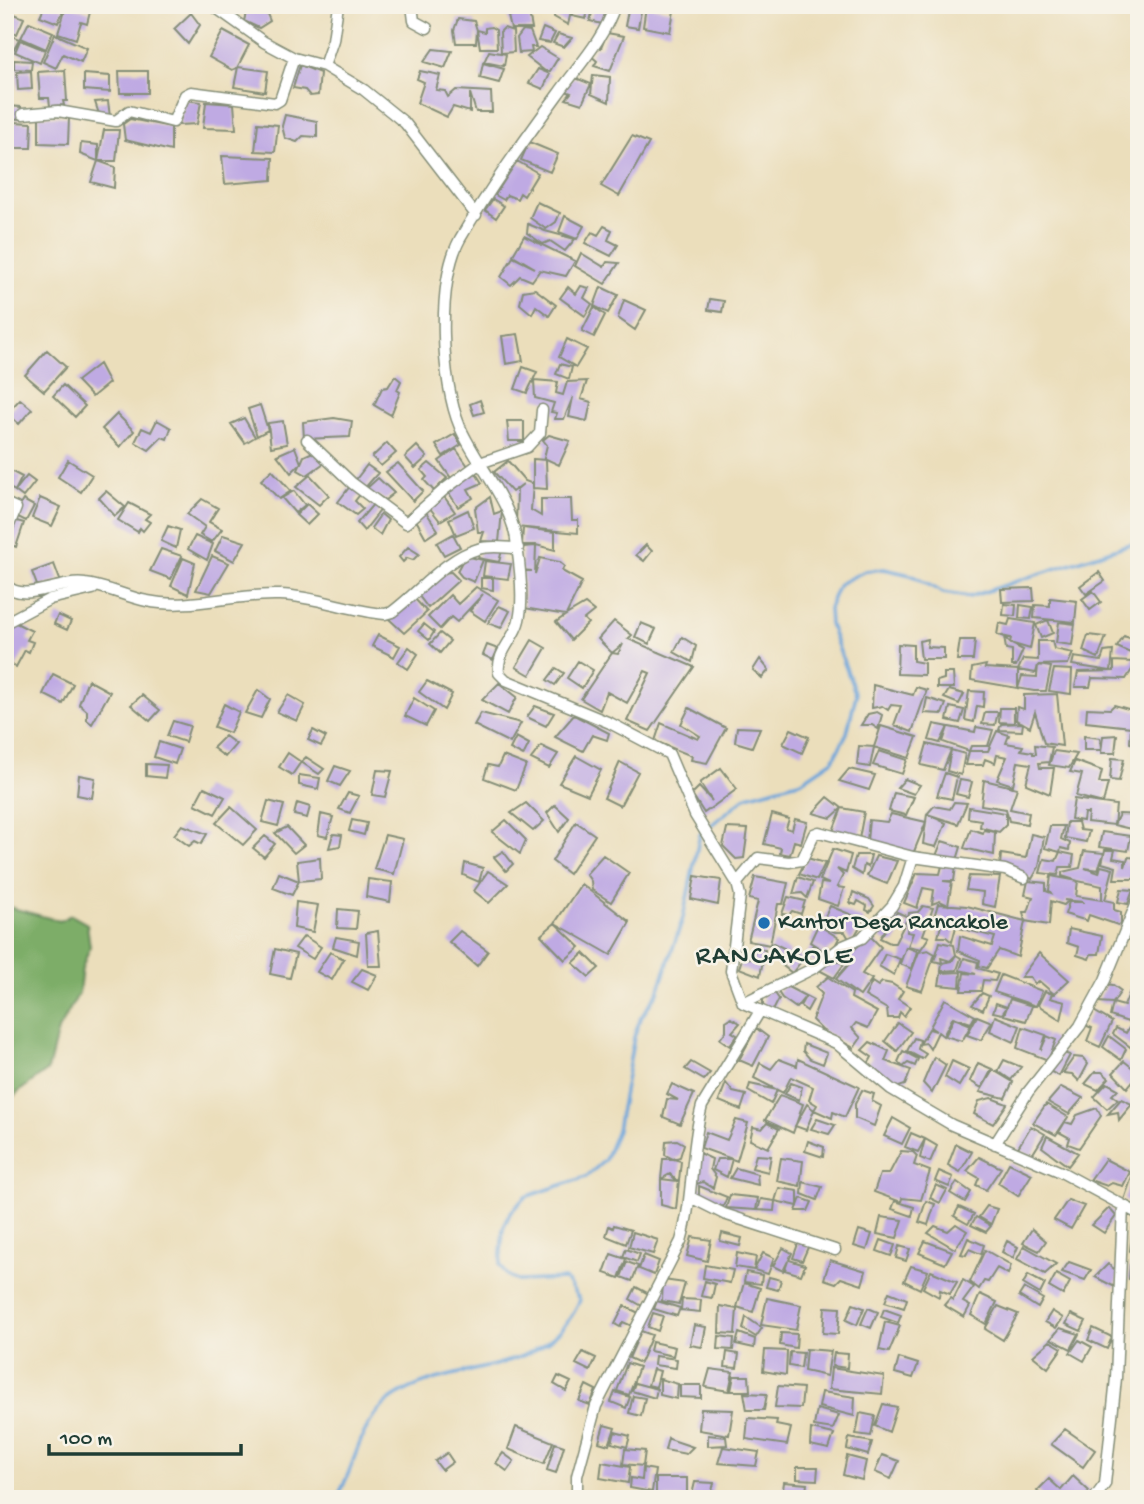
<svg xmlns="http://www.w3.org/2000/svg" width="1144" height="1504" font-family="'Gochi Hand',sans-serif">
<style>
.forest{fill:#7dad67;stroke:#4e754e;stroke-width:2}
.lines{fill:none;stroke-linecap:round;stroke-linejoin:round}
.stream{stroke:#6aa4da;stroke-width:3.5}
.building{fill:#bfaae3;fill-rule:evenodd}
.street-casing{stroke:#858e78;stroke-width:13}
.street{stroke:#fff;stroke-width:10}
.poi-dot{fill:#1f6fb2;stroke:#f7f3e8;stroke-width:2.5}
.labels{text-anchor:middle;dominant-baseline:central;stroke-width:5;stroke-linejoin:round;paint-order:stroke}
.poi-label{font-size:24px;fill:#1f3d34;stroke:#f7f3e8;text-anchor:start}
.quarter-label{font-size:28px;letter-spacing:2px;fill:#1f3d34;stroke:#f7f3e8}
</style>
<rect width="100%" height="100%" fill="#f7f3e8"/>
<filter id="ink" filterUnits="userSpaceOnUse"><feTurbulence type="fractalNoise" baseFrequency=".0143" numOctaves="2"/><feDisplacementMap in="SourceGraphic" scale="14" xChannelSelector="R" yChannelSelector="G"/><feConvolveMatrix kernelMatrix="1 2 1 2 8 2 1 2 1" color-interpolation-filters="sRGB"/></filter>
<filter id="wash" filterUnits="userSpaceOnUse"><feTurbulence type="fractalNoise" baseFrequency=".00686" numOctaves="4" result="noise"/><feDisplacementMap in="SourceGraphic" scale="28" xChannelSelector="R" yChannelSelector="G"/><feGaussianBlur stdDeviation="1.57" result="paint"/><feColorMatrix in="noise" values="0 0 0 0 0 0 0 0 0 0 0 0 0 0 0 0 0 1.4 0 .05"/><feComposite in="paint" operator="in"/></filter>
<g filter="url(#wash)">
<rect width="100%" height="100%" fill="#ebdebb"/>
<!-- forest -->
<path class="forest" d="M5,906L60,921L71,915L87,924L90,947L82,968L79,993L58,1030L48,1070L17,1093L5,1108Z"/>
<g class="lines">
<!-- stream -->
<path class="stream" d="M336,1499C357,1466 357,1422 393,1398C453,1358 544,1382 580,1300L565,1279L518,1281L507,1275L500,1265L503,1229L510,1213L525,1197L586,1177L605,1160L617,1130L634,1037L640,1019L658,992L683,918L700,834L747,796L802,781L833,760L847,733L856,695L830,625L829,608L839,584L865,571L884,569L911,575L943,593L969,597L1139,541"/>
</g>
<g id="blocks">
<!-- building -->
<path class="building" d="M45,5L64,9L58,23L40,16Z
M67,5L90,12L87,24L81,22L76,39L58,33Z
M248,5L265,9L270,21L259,28L244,21Z
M555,5L572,7L568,25L554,17Z
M574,5H589L586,19L572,16Z
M594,5H607L602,24L590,21Z
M629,5L642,6L638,28L625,26Z
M646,6L674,11L670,32L643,27Z
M5,10L24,18L17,34L5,29Z
M191,13L200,25L188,44L174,29Z
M529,13L532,29H511L508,16Z
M458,19L474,21L477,30L485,32V28L491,27L496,30L497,48H480L477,30L476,43H456L454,30Z
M29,22L53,32L46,49L21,38Z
M504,28L513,31L514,52L501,53L500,32Z
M543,28L555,33L550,43L538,41Z
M523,30L530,31L536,47H531L532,52L519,53L517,38Z
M223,31L249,45L237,68L232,70L209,57Z
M607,33L624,36L610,71L594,66L597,61L590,55L596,47L601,48Z
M7,34L19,39L12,52L5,49Z
M55,34L87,48L81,62L63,54L56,68L43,62Z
M558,34L572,38L564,47L553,43Z
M20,40L45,50L40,63L15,52Z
M540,47L558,58L550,71H545L527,57Z
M433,49L452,51L445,68L424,62Z
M489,51L506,54L504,66L484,62Z
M14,60L32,61L31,70L14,69Z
M483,63L504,69L499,83L480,78Z
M300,65L320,73L318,95L310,96L305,90L293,88Z
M238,67L268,71L265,92L234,87Z
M538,69L550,74L543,89L529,83Z
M65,70L67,101H63L64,105L50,106L49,98H40L38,72Z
M31,71L32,89L18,90L17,72Z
M119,71H148V93H120Z
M420,71L440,75L436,90L445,91L448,97L456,90L491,92L492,112H476L470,93V112L453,107L447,117L417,103L424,82L417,79Z
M84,74L110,76V92L84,90Z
M593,75L610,77L609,102L591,94Z
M573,77L591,84L582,104L566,99L571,93L563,90Z
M185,100L201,102L197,124L179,125Z
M108,101L110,117L99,114L95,102Z
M206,102L234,104L236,129L203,128Z
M7,106L21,107L20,119L7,118Z
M285,115L317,121V137L303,136L297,142L285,138L282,126Z
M39,116L69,117L68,144L39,143Z
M130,119L171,127V151L125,140L123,124Z
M13,122L32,123L31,148H12Z
M258,123L278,125L275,152L255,151Z
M104,130H119L116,161H98L115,167L114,188L91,182L98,161L80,154L81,143L98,145V161Z
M632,136L649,143L619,196L601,186Z
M529,142L558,154L550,172L521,160Z
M222,156L273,158L272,180L225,184Z
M517,161L538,173L524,196L520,193L517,199L507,195L504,200L495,195Z
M493,199L504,206L496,218L485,210Z
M537,202L560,213L556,222L546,229L530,218Z
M565,216L584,226L577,239L559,232Z
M528,224L545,231L575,239L565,251L550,241L543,244L527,233Z
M604,226L612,230L608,240L618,245L611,256L585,243L592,232L598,235Z
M524,236L575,261L566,276L540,270L532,281L520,276L511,285L501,277L513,257L535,268L513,255Z
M581,253L604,267L607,262L619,263L605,284L575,266Z
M581,286L589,288L584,298L592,304L585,316L560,298L568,287L576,294Z
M601,287L618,295L608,313L594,306Z
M535,289L556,305L549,316L536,306L532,314L520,304L523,291Z
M710,299L724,301L722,312L708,310Z
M624,300L646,310L635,330L618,318Z
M594,307L605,315L594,337L582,331Z
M518,334L523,361L506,364L502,336Z
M567,339L587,349L576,367L559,357Z
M47,350L66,367L44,391L25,375Z
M99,364L109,383L92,397L77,381Z
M560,364L572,367L569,379L556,374Z
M523,367L537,372L527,393L515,389Z
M395,376L401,381L397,390L400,392L391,415L374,405L382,388L388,387Z
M534,380L558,382L556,393L563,395L567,382L587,381L581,399L591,402L587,421L569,417L573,397L564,419H555L557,413L551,412L554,403L535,398Z
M63,385L85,406L75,417L53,396Z
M20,399L32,409L19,424L7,413Z
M480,400L484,412L474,415L470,404Z
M260,405L268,430L257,436L248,409Z
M117,414L134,431L120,447L102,429Z
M244,418L255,437L245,443L231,424Z
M334,418L352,421L350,437L304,439L303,422Z
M157,420L171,428L167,439L162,437L149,450L135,442L142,428L151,432Z
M283,421L287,444L271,447L268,423Z
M507,421H524V441H509Z
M455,434L461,445L443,456L436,445Z
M549,435L570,441L559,465L544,458L547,445L543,440Z
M387,443L396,453L381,466L372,457Z
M417,446L427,457L415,468L405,457Z
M295,447L301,463L304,456L315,451L324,463L307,475L298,470L301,463L291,473L277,455Z
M456,449L468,466L451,478L439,461Z
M533,459L546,460L547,489L533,488Z
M68,460L92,475L81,492L58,477Z
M508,461L525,481L533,484L531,510L541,516V499H571L572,520H578V533L516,527L517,489L523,484L512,492L494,472Z
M398,463L423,491L413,501L386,472Z
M429,463L447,478L434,491L424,480L427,477L421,470Z
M367,465L378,473L363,490L354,482Z
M5,468L22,477L15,491L5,486Z
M272,470L291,491L279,499L261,480Z
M475,472L482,483L468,489L473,498L458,507L447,490Z
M310,475L329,495L319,505L296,487Z
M27,476L35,482L23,497L15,491Z
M378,478L394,493L385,500L377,495L375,498L365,490Z
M351,485L362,492L355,501L363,509L356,515L338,502Z
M106,491L125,507L115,516L99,498Z
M294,491L305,505L295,513L282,498Z
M443,495L455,512L440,521L429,507Z
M490,497L494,514L502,511L499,542L481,541L484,532H478L475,508Z
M40,498L61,507L52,526L32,518Z
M202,499L218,508L209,522L222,529L212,542L200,535L205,527L187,514Z
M23,500L34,506L26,521L14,515Z
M375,502L382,508L364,531L357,523Z
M129,503L150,514L145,519L150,522L143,531L140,528L138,532L118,520Z
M307,504L318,514L307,525L296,515Z
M468,510L474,528L456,535L449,519Z
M426,512L438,530L426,538L416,520Z
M381,514L388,520L380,535L371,528Z
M13,520L24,523L16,547L6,543Z
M168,526L180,530L176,548L161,541Z
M523,528L555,532V550L536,545H522Z
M453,534L460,547L444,555L437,543Z
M223,535L245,542L234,561L215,551Z
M195,536L213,544L207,560L188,549Z
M646,545L652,551L644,561L636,555Z
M536,546L535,574L540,558L559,562L564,566L562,571L582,582L566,615L585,604L594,611L584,619L588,623L571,640L556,622L566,615L524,608L523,571H532L521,570L523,547Z
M408,547L419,554L413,560L407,558L403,562L399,557Z
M161,549L182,556L171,579L150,571Z
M481,549L502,550L499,562L478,558Z
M212,556L229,563L211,593L196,590Z
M465,556L483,560L474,582L462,577L457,571Z
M183,558L195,563L188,594L171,586Z
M485,561L511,564L508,579L483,576Z
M54,564L60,580L38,588L32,572Z
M451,572L459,580L428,608L419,596L443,573Z
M1099,572L1105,581L1086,594L1080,586Z
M481,578H493V590L481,588Z
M476,587L498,600L485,621L470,611L483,594L457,622L451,617L440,629L428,617L450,595L458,604Z
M1033,588L1034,601L1002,602L1001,589Z
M1093,591L1101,602L1090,610L1082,599Z
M414,598L427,612L404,633L388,618Z
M1050,598L1077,601L1075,622L1034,618L1035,605L1050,606Z
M1004,604L1016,605L1015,616L1003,615Z
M1020,605L1033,607L1031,619L1019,618Z
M499,606L510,611L501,628L488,623Z
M58,615L71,621L67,630L54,624Z
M1010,619L1035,623L1030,649L1010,643L1023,650L1016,666H1012V650L1006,649L1004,637L1010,643L1011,638L997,635L999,623L1008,625Z
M1048,620L1053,633L1041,638L1036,625Z
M12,621L32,631L27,640L33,642L29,652L25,650L16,667L5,662L11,650L6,647L10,638L5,636V626Z
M614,621L632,635L628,639L694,667L650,731L627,721L650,673L645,671L627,703L607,692L600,710L581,699L612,653L618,654L623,644L612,653L598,639Z
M1059,622L1075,624L1072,645L1056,643Z
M641,623L656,629L649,644L635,637Z
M424,624L434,632L429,640L418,631Z
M1136,626L1139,641L1135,640L1130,653L1117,647L1124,636L1135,640Z
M440,633L450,641L440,653L430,644Z
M378,635L400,646L394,657L372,646Z
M1088,635L1106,637L1098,658L1083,651Z
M682,637L696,646L692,662L674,652Z
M928,639L927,647L944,648V659H921L919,641Z
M532,640L546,648L530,675L516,667Z
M960,640H975L973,660H957Z
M1038,641H1052L1054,649L1073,653L1068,664L1038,665L1051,667L1046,691H1034L971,680L972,668L986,665L985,668L1018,670V688L1022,676L1037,677L1038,665L1036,673L1018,670L1023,659L1038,660Z
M898,644L913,645V661L924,663V675L897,674Z
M487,645L498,649L493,660L483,655Z
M409,647L418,654L408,669L398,662Z
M1113,651L1111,671L1072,665L1074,657L1101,661L1104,652Z
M1135,653L1139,654V669L1133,668L1126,679L1092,678L1090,687H1075L1078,672L1114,671V661L1132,662Z
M760,659L769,670L762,678L753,670Z
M578,661L593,670L582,688L567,678Z
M556,668L564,673L555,685L547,680Z
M1054,669L1072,670L1071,694L1049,691Z
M944,673H953L954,688H937V681L944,679Z
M53,674L73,684L63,704L43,694Z
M88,680L110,692L92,724L87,720V711L79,704Z
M427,681L452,694L444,710L419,692Z
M499,683L517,697L508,714L482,700Z
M873,685L913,695L916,687L927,690L912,732L894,725L901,706L891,705L888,710L882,706L872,708Z
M258,690L270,699L261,718L245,713Z
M949,690L964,694L959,704L944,698Z
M969,691L984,692L983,707L977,706L974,722L965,720Z
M1057,694L1062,746L1044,743L1035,712L1030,727L1023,723L1022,731L999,730L1001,724L1023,723L1016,720L1017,707L1024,709V695Z
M142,695L160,710L150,721L131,705Z
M288,695L305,705L297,721L277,712Z
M414,698L434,711L426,726L405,716Z
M927,698L946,704L942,714L924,713Z
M224,704L239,712L230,733L214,727Z
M1114,705L1139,712V745L1130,743L1131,727L1086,722L1087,708L1110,709Z
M535,706L554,713L546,726L527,717Z
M950,707L964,710L960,723L947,720Z
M689,708L726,728L707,763L691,760L692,756L655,741L661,723L698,739L700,736L681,724Z
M1000,708H1014V723L999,722Z
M877,712L882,715L878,729L872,725H861L868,714Z
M985,712H998L995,725L982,724Z
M481,713L521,723L510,743L474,725Z
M574,715L609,733L607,740L592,735L583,751L555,737Z
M173,721L190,726L185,742L167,736Z
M934,724L975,732L976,727L993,730L988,746H971L969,751L943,742L948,727L940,743L929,740Z
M881,726L917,737L909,758L874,747L870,767L857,765L859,746L874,747Z
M737,727L760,728L752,747L735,742Z
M791,729L809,737L802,753L783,744Z
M313,730L326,737L321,746L308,740Z
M997,731L1009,735L1006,743L1023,746L1021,750L1033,752V754H1036L1035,745L1052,747L1049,762L1039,763L1040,768H1054L1050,794L1026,784L1031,764L1018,762L1013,785L997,780L1007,757L997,755L995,763L985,759L983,765H966L969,751H988Z
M1117,735L1115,753H1101L1103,736Z
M225,736L236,744L225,757L213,748Z
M1084,736L1100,738L1101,750H1084Z
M516,737L529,744L523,756L510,749Z
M159,742L180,749L175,764L154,757Z
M927,744L951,750L943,770L921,765Z
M541,746L558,754L549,768L531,759Z
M951,750L965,754L961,775L947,771Z
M879,751L907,760L902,774L873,765Z
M1054,751L1077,754L1069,768L1049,765Z
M288,753L301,762L306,757L324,769L319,774L301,762L292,775L279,767Z
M503,756L526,765L516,790L484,778L488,765L498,767Z
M576,756L601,770L588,795L559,783Z
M1112,758L1124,759L1119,781L1110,780Z
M1075,761L1102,771L1099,783H1108L1103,803L1076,796L1082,774L1070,772Z
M620,762L638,772L620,806L604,798Z
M146,764L167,765L165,778L146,776Z
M335,766L350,771L340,786L328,781Z
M721,768L737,789L704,813L692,794L699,787L712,801L700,783Z
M849,769L875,775L869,790L839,781Z
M377,770L392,771L385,797L372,795Z
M945,773L957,777L952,799L937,796Z
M79,775L95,778L92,798L77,795Z
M299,775L320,778L318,789L299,785Z
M905,779L920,785L914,794L897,788Z
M960,780L972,782L968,797L956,794Z
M984,780L1017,788L1010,809L1029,813L1027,824L1009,821L1006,809L981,805Z
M204,787L225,797L215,814L195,804Z
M348,793L359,796L350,813L339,809Z
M894,793L914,797L906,815L889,811Z
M828,797L842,808L864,812L859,839L833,831L842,808L831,818L813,813Z
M1074,799L1116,805L1114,825L1087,822L1088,813H1084L1083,821L1071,819Z
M268,801L284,805L278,826L262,822Z
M954,802L967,803L958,824L927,814L934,806L950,809Z
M297,803L310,807L307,818L294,815Z
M526,803L544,821L533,831L511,813Z
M555,805L569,818L559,832L547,813Z
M231,807L257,830L243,845L216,823Z
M969,807L1006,813V825L999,832L980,827L981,820L968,818Z
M321,814L333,817L327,837L318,835Z
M772,814L789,819L786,828L792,830L795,819L807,822L801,843L794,841L790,855L780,853L781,848L764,844Z
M891,814L926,822L913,854L867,841L869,820L887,822Z
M927,814L946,823L936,847L923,844Z
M1119,814L1139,815L1135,830L1114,825Z
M352,820L367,823L364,835L349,831Z
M506,820L526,840L520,854L492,832Z
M576,822L595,835L569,874L552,861Z
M1067,822H1078L1080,830L1089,831L1086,842L1065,838Z
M182,825L207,834L201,844L195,841L189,846L174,835Z
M1050,826H1064L1061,839L1070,843L1069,850L1061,848L1060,852L1045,848Z
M287,827L304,845L294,853L275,833Z
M727,828L748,829L744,858L736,859L723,846Z
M971,829L983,833L984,830L995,832L994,855L964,848Z
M1102,832L1131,836L1128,851L1099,847Z
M333,834L342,835L340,846L329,848Z
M1031,834L1044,837L1039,867L1032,879L1000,866L1001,854L1026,858Z
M385,835L403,839L394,874L374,869Z
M265,836L275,844L264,857L253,848Z
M942,841L961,847L957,860L936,856Z
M833,849L851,855L846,873L837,869L843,875L837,887L844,888L838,906L818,899L821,883L829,884L820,880Z
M1105,850H1115L1113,858L1125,860V867L1128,857L1139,858L1134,879H1114L1116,867L1102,863Z
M503,851L513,864L506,871L494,857Z
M1084,851L1104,853L1098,870L1085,868L1099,873L1101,866L1113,869L1105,900L1114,902V910L1121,912V926L1089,915L1087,921L1065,914L1069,902H1084L1064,900L1068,901L1064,905L1051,901L1049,925L1025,921L1023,912H1028L1033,897L1025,895L1028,881L1046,883V891L1051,893L1049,890L1051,876L1078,881L1062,876V872L1080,868ZM1078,881L1102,886V900L1076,896Z
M1060,852L1074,855L1072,867H1060L1058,875L1040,873L1044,859L1056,861Z
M603,855L629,873L611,902L592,890L591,881L586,874Z
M856,855H871L868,867L864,865L862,875L852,869Z
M876,856L897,861L887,884L867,876Z
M320,858L321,879L299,881L297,861Z
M807,858L825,863L817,880L799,874Z
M465,863L483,868L479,882L463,875Z
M942,866H956L954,881H943L952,882L948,905L940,901L932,904L934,890L923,888L917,908L904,903L917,873L940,874Z
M488,871L508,884L489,903L474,891Z
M279,873L299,881L292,895L273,888Z
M695,876L721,880L718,905L691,899Z
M969,876L1000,877L995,907L982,904L983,892L966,890Z
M755,877L788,883L783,904H778L770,945L748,941L758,901L749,899Z
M798,877L813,882L807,898L802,893L793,894Z
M368,879L392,882L390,902L366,897Z
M581,884L630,922L611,955L555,923Z
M1121,889L1133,890L1128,904L1118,902Z
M853,892L869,899L874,906L870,912L866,910L867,906L858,901L856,905L850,903Z
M788,897L805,901L801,914L792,911L789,915L782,914Z
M296,902L318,905L313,932L294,928Z
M938,904L967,906L1025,921L1018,957L999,950L987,968L979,966L980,960L958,951L960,936L992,946L995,937L959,928L957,923L952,942L946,937H938L943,918L934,917Z
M830,906L864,920L851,942L845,932H835L821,925Z
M923,906L933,908L923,935L929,937L921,949L908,946L913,933L907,932L909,913L918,912Z
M338,909L358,911L356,929L337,928Z
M897,912L908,917L895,943H890L880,938Z
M555,923L580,947L565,960L541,935Z
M818,925L839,938L835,946L826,952L810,942Z
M1069,929L1102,936L1099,954H1091L1089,959L1077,955L1079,947L1067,943Z
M378,931L381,966H368L366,933Z
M460,931L488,951L477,966L449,942Z
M304,936L321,947L313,959L295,948Z
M870,936L881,947L862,974L872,979L860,996L836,979L850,963L842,960Z
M336,937L359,941L357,955L333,947Z
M940,942L954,945L956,955L950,961L941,958L942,963L952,961L956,955L961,958L957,970L941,971L942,963L934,961Z
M773,943L790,951L785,962L768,954Z
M813,945L823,952L814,963L805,956Z
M756,947L765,950L760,976L739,968L743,956L751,959Z
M906,947L917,951L912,969L900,964Z
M275,949L296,954L290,978L270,974Z
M928,950L935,954L922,991L906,986L919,952Z
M330,952L344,959L332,980L317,972Z
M794,952L803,959L792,973L783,966Z
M584,953L599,968L589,977L573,963Z
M1039,953L1069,980L1054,994L1039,981L1035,984L1030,977H1021Z
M885,954L900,959L894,975L879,966Z
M964,958L978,962L977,968L998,974L995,981L983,980L981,991H961L964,973L976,974L960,970Z
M834,959L844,964L834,978L819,970Z
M362,969L377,975L368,990L352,982Z
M961,972L960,987L939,985L941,973Z
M1001,975L1042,991L1036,1006L994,992Z
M828,977L852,993L851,998L877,1012L868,1028L856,1023L852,1028L861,1038L854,1048L822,1030L812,1020L822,994L816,987Z
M872,982L878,986L882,982L892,984L903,991L898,999L910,1007L904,1016L900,1012L898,1018H888L887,1009L865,996Z
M1106,984L1113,985L1121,991L1113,1003L1098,1002Z
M784,985L813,1000L807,1011L800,1006L805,997L796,1008L782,998L778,992Z
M1132,986L1139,988L1132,1012L1139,996V1019L1130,1017L1128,1022L1110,1016L1113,1003L1124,1006Z
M772,989L779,999L773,1011L763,1006V993Z
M1045,991L1052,994L1050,998L1065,1002L1061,1020L1038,1005Z
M982,993L989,996L983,1010L972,1005Z
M945,999L975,1016L971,1023L953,1017L943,1036L938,1032L930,1049L926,1043L920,1044L929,1029L936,1031L930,1027Z
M1010,999L1032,1006L1026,1021L1004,1015L1007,1007L1002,1014L993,1012L996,1003L1007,1007Z
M1092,1010L1112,1022L1100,1047L1087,1041L1092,1028L1085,1025Z
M977,1016L992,1022L981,1040L967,1035Z
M995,1016L1020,1026L1014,1042L990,1031Z
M731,1018L740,1023L732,1032L737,1035L730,1046L720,1039L726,1031V1021Z
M954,1018L971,1025L962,1041L945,1036Z
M898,1023L911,1032L897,1051L885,1041Z
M1023,1027L1046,1035L1041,1050L1047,1036L1056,1040L1048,1060L1017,1048Z
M756,1028L768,1037L753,1066L739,1060Z
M1116,1028L1126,1033L1129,1028L1138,1034L1133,1049L1113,1034Z
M1109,1036L1126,1049L1121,1060L1103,1047Z
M914,1038L920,1040L918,1049L926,1054L922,1059L907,1051Z
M870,1042L889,1051L885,1061L911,1070L905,1085L896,1088L867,1066L872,1057L862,1050Z
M804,1044L827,1053L823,1064L810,1059L803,1051Z
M903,1051L918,1059L915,1066L908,1063L903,1067L898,1062Z
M1063,1053L1070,1055L1059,1076L1049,1071Z
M934,1057L946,1065L932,1093L923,1083Z
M1074,1057L1083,1058L1088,1064L1079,1081L1072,1074L1063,1073Z
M779,1059L797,1066L798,1059L859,1087L845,1117L833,1112L832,1118L814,1110L817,1105L809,1100L813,1087L791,1077L783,1093L754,1078L760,1063L771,1069Z
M1004,1060L1021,1067L1011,1080L998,1071Z
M952,1061L969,1069L959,1086L945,1077Z
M1124,1061L1139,1073L1127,1088L1113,1073Z
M691,1062L710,1073L704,1080L685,1069Z
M978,1063L992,1069L982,1088L970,1081Z
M993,1070L1013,1082L1005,1098L980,1092Z
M1095,1072H1102L1109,1078L1098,1090L1085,1084Z
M726,1083L733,1092L746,1095L741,1110L719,1101Z
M791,1083L802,1087L799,1100L785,1094Z
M1107,1083L1118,1089L1112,1095L1118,1099L1107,1109L1094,1097Z
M672,1084L694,1094L680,1124L663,1117L667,1099L678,1100L667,1094Z
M750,1084L777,1090L771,1104L748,1091Z
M1061,1087L1083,1098L1069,1114L1048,1102Z
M862,1090L874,1094L872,1101L881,1106L874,1126L855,1118V1104Z
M780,1095L803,1104L793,1133L765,1120Z
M991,1098L1007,1104L993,1124L974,1114L979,1101Z
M1121,1099L1132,1104L1119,1120L1118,1112L1108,1114Z
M807,1104L814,1110L806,1130L795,1126Z
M1046,1104L1068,1117L1056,1135L1033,1123Z
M1097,1108L1101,1116L1079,1148L1068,1144L1070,1138L1059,1132L1065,1122L1072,1124L1077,1115Z
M893,1118L910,1128L902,1144L884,1136Z
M817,1119L835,1125L829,1134L811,1129Z
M736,1120L748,1123L737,1161L732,1159L727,1177L713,1170L717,1159H732L701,1148L706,1132L727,1140Z
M767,1123L779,1129L768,1148L750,1140L753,1127L762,1129Z
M1031,1126L1045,1134L1032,1155L1017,1149Z
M911,1133L925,1139L937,1146L930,1162L920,1158L925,1139L918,1152L905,1147Z
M1047,1136L1078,1153L1068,1166L1042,1147Z
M677,1140L684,1144L680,1157L673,1159L681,1161L676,1209L661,1205V1179L677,1181L670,1174L661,1179L663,1159H673L665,1155L666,1141Z
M808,1141L824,1147L823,1157L805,1151Z
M956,1144L972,1152L960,1172L948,1165Z
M901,1151L913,1152L917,1156L914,1165L930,1171L921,1200L902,1198L901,1202L874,1192L880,1174H889Z
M699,1153L712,1159L710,1169L716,1177L713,1188L703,1182L696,1184Z
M756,1155L771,1156L768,1172L752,1168Z
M979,1157L1001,1168L986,1190L976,1185L979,1178L967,1171Z
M781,1158L803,1161L800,1186L777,1181Z
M1105,1159L1130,1172L1123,1186L1112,1183L1107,1186L1090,1180Z
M1009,1163L1032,1174L1018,1196L998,1183Z
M736,1168L757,1174L758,1185L730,1178Z
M1135,1168L1139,1169L1138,1207L1124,1200Z
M939,1171L953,1177L949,1187L935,1181Z
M803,1182L822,1187L817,1200L802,1194Z
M957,1182L971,1192L965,1202L950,1193Z
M936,1185L947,1190L940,1203L930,1198Z
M699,1186L727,1197L723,1207L699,1199Z
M779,1188L798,1191V1206L775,1201Z
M730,1195L758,1198L756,1210L726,1208Z
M801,1198L812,1202L808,1211H796Z
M761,1199L775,1201L774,1211L758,1210Z
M1068,1200L1084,1206L1071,1229L1054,1220Z
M895,1201L914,1207L912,1216L892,1209Z
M926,1201L935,1204L928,1225L919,1222Z
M987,1206L997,1209L991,1224L979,1217Z
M959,1207L974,1214L968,1224L954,1216Z
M1109,1208L1116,1216L1104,1233L1092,1225Z
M881,1217L903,1220L897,1238L877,1234Z
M976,1217L991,1226L986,1232L971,1225Z
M956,1224L967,1231L955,1249L928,1233L935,1226L948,1231Z
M614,1225L631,1230L626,1244L606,1236L609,1226L613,1228Z
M1133,1225L1139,1229V1255L1130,1251Z
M1032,1229L1046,1241L1039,1251L1023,1243Z
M859,1230L872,1234L867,1250L854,1246Z
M633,1232L658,1240L653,1254L629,1247Z
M722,1233L742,1238L740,1246L720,1241Z
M692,1237L711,1240L707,1261L687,1256Z
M968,1238L984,1245L981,1254L969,1249L966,1255L961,1254Z
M881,1240L895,1245L891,1256L877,1251Z
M799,1241L809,1245L802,1261L793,1258Z
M925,1241L952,1251L945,1264L919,1253Z
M1007,1241L1018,1247L1013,1258L1002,1252Z
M899,1246L910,1249L906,1261L896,1258Z
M1024,1246L1056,1264L1045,1274L1017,1259Z
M783,1248L792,1253L789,1260L805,1265L801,1275L785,1270L788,1261L783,1271L773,1266Z
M626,1249L640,1254L637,1262L623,1257Z
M985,1250L1011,1265L1008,1274L997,1268L988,1282L984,1281L979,1289L970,1282Z
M737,1253L756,1257L754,1270L735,1267Z
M763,1253L774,1258L768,1274L754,1270Z
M611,1254L626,1259L619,1278L604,1273Z
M644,1255L659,1261L654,1275L639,1269Z
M830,1260L866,1271L862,1285L841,1278L836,1283L824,1279Z
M627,1262L638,1266L632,1281L621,1277Z
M1069,1262L1091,1270L1085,1280L1062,1272Z
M1108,1264L1119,1273L1115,1287L1095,1277Z
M705,1265L733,1270L730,1283L703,1278Z
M1130,1265L1139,1267V1282L1129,1279Z
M911,1266L928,1271L920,1289L904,1281Z
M931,1271L957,1282L950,1294L940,1290L939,1297L923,1288Z
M746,1272L762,1275L761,1284L744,1282Z
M1056,1274L1070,1282L1063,1295L1049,1287Z
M1028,1275L1045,1284L1040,1294L1023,1284Z
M769,1277L781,1280L778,1290L766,1287Z
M663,1280L685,1283L679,1304L662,1301Z
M963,1280L974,1287L963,1302L970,1306L964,1317L944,1305L950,1298L953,1300Z
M705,1281L715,1284L712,1298L701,1296Z
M744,1283L760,1288L753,1312L737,1307Z
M636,1287L649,1294L642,1306L630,1299Z
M1024,1288L1043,1299L1038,1308L1019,1296Z
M889,1292L907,1299L904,1308L885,1302Z
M980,1294L997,1302L986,1324L971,1315Z
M767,1298L801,1305L796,1330L761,1325Z
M682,1299L701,1300L700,1312L681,1310Z
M657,1301L680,1308L677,1316L654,1309Z
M853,1304L864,1308L857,1325L846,1320Z
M624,1306L639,1313L632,1326L623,1322L620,1327L615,1324Z
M720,1306L737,1309L735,1334L719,1333Z
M998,1306L1018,1314L1003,1340L985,1329Z
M825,1307L840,1308L838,1334L823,1333Z
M868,1308L878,1312L871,1328L861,1324Z
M884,1309L901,1315L898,1323L881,1317Z
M1052,1311L1063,1318L1056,1328L1045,1322Z
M653,1313L663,1316L658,1331L648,1327Z
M1071,1314L1086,1321L1081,1331L1066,1324Z
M746,1317L762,1328L756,1337L743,1329Z
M885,1322L900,1326L889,1352L879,1350Z
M694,1325L706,1327L702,1347L690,1345Z
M1060,1328L1079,1334L1071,1349L1051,1339Z
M1093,1328L1112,1337L1107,1349L1088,1340Z
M641,1331L652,1335L640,1363L629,1358Z
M739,1333L755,1339L754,1348L736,1344Z
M781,1333L797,1334L796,1348L780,1345Z
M719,1336L734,1338L733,1350L718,1349Z
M1079,1340L1092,1347L1084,1361L1070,1353Z
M1050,1341L1062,1348L1048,1368L1033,1356Z
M652,1342L675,1347L673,1356L650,1351Z
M806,1349L831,1351L827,1376L804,1371Z
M765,1350L787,1351L786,1375L763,1371Z
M583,1352L596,1358L590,1371L576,1364Z
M727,1352L739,1354L737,1368L725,1367Z
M790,1352L803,1353L801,1368L789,1366Z
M834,1353L848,1354L847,1368L832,1366Z
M655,1356L677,1359L676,1368L654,1365Z
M899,1358L918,1364L913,1378L895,1373Z
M627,1363L639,1367L629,1395L617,1391Z
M831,1368L884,1376L882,1394L829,1389Z
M653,1369L660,1371L656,1387L648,1385Z
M710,1369L733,1372L729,1391L705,1387Z
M558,1376L571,1382L566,1391L554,1384Z
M734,1376H749L750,1391H731Z
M660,1379L678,1384L677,1399L660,1395Z
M635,1383L657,1389L655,1398L632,1391Z
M586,1385L596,1390L590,1405L579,1401Z
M680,1385H701V1398L680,1397Z
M778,1386L803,1388L801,1408L775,1407Z
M615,1392L630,1397L626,1408L611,1402Z
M822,1392L855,1397L854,1416L819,1407Z
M744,1393L767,1394L764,1410H747Z
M633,1396L645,1398L641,1416L629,1413Z
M883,1404L897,1407L889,1432L875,1426Z
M701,1409L733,1410L729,1435L699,1430Z
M817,1409L839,1415L833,1429L814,1426Z
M860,1413L875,1416L871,1436L856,1434Z
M748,1418L777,1420L776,1425L791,1428L787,1445L746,1439Z
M604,1425L615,1428L609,1445L599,1442Z
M516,1427L553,1442L544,1464L508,1449Z
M811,1429L834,1434L829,1449L810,1445Z
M1065,1429L1095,1450L1083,1467L1051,1444Z
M615,1432L630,1436L627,1447L612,1443Z
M708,1435L726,1437L727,1445L708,1446Z
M668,1438L669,1439L693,1447L686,1454L665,1450Z
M849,1438L872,1442L868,1455L847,1449Z
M555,1443L564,1446L556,1473L547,1470Z
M723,1447L759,1452L756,1466L718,1463Z
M625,1449L645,1451L643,1466L623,1464Z
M447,1453L453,1462L442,1470L435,1461Z
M503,1453L514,1461L507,1471L496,1463Z
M882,1455L899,1461L891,1479L875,1472Z
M847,1456L866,1461L862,1480L843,1475Z
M602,1462L630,1467L628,1483L600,1478Z
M797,1467H818L817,1480L797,1479Z
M643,1468L655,1470L652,1492L630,1488L631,1478L642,1480Z
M1073,1476L1089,1491L1084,1499H1045L1037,1491L1049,1479L1061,1490Z
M656,1478H687V1498H656Z
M695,1482L714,1483L710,1499H691Z
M784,1482L807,1484L805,1499L782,1497Z"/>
</g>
</g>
<g filter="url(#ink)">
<use href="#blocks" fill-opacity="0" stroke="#858e78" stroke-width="2"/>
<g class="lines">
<defs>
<path id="street" d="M212,5L264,42L294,58L324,66L364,90L405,123L476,215
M412,5L414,21L427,28
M615,5C605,37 580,64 561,90C526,138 490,187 460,239C436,283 441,382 460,427C477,466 513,502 517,546C520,567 524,599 519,620C515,639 496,652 499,673L506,680L610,723L669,754L695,815L737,883L740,895L731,971L743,1003L836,1043L891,1089L952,1125L1061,1172L1139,1214
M324,66L333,40L338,5
M23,114L58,111L116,121L129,111L173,122L185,95L191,92L275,103L280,100L294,58
M307,440L352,483L406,523L445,489L480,463L527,447L540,433L542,410
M5,503L16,508L5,535
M5,584C23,605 58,580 85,584C106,586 126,597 147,601C191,610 235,593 280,595C315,596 350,611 385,614L392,612C419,592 446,558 478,549C490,545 505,548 518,548
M5,623L50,599L93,589
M737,883L758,858L789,862L802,860L814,834L819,832L913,857L1005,870L1024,878
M743,1003L814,968L843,946L862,938L892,906L904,886L913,857
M995,1144L1028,1092L1080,1026L1105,980L1139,897
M690,1197L724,1214L835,1250
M577,1499V1476L596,1406L681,1241C694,1197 690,1150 702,1106L760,1011
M1094,1499L1105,1484L1116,1378L1123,1206"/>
</defs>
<!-- street casing -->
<use href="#street" class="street-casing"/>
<!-- street -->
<use href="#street" class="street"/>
</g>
</g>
<!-- markers -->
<circle class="poi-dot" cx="764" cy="923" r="7"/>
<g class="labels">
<!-- poi labels -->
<g class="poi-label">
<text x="778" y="923">Kantor Desa Rancakole</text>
</g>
<!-- quarter labels -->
<g class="quarter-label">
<text x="775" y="957">RANCAKOLE</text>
</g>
</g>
<!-- margin -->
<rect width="1144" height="1504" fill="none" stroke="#f7f3e8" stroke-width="28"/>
<!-- scale -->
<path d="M49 1444v10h192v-10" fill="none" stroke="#1f3d34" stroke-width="3.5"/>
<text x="60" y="1444" font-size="21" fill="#1f3d34" stroke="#f7f3e8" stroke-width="5" paint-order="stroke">100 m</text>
</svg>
